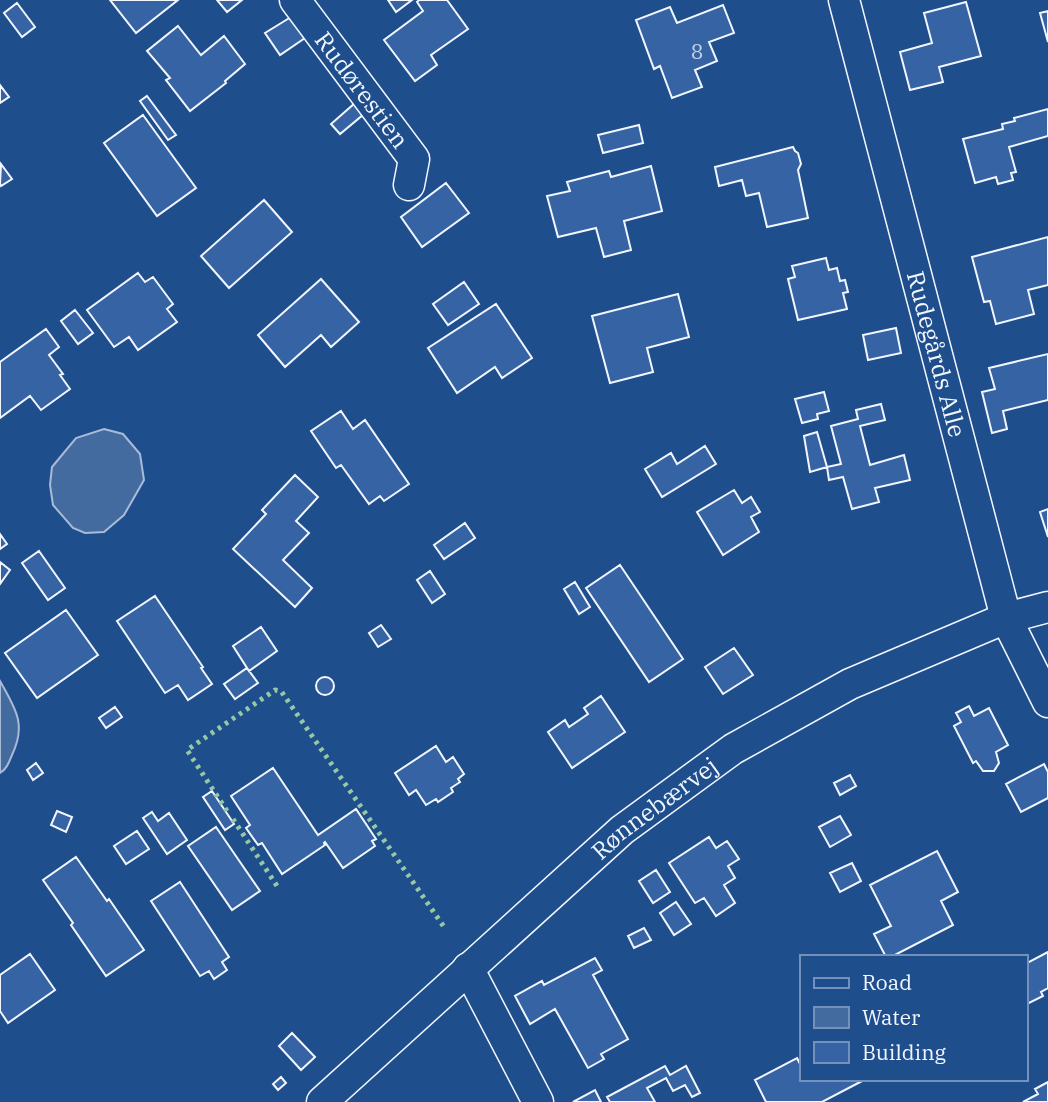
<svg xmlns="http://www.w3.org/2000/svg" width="1048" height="1102" font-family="'IBM Plex Serif',serif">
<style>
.water{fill:#446ba0;stroke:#a8bbd7;stroke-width:2}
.building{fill:#3563a3;stroke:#f2f6ff;stroke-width:2}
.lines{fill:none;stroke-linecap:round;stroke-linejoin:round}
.street-casing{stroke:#f2f6ff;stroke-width:33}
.street{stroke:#1f4e8c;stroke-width:30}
.hedge{stroke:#97c8a6;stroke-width:5;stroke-dasharray:3.5 5;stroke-linecap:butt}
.labels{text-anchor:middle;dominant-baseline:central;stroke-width:5;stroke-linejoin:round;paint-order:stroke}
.number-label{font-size:21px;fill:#c3d1e8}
.street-label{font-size:24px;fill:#f2f6ff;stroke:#1f4e8c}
</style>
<rect width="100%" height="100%" fill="#1f4e8c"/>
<!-- water -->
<path class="water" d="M104,429L123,434L140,454L144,480L124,515L104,532L85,533L73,528L53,505L50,485L52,467L76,438Z
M0,681C15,708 27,724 12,755C9,762 7,769 0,773Z"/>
<!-- building -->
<path class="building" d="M110,0H178L136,33Z
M217,0H242L227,12Z
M388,0H412L396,12Z
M419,0H447L468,29L431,55L437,65L415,81L384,40L423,11L417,2Z
M966,2L981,56L939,67L943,82L910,90L900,52L932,43L924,13Z
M17,3L35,27L22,37L4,13Z
M723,5L734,33L709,42L717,61L695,70L702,87L672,98L660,66L654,69L636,20L670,7L677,23Z
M1048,11V42L1040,13Z
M291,17L305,38L280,55L265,33Z
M178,26L201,55L224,36L245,64L225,81L226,83L190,111L166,80L170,78L147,51Z
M0,85L9,97L0,103Z
M147,96L176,135L168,140L140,101Z
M355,103L364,114L340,134L331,124Z
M1048,109V136L1009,147L1016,172L1011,173L1013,180L998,184L996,177L975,183L963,139L1003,129L1002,124L1015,121L1014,118Z
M143,115L196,188L157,216L104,143Z
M639,125L643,143L603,153L598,135Z
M793,147L795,151L798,153L801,164L798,170L808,218L767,227L759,193L746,196L742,180L719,186L715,167Z
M1,164L12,179L1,186L0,184Z
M651,166L662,211L624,221L631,250L604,257L596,228L558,237L547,196L570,191L567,182L609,171L611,177Z
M446,183L469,213L422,247L401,217Z
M264,200L292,232L229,288L201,256Z
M1048,237V285L1028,290L1034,314L996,324L990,301L984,302L972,257Z
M826,258L829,270L837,268L840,281L845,280L848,292L843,293L847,309L798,320L788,279L795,277L792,266Z
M138,273L145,282L153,277L173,304L167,309L177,322L138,350L129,337L114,347L87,310Z
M321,279L359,322L331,347L321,335L285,367L258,335Z
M464,282L479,304L448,325L433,304Z
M678,294L689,337L647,348L653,372L610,383L592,316Z
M496,304L532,358L502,378L495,367L457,393L428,348Z
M75,310L93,333L78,344L61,321Z
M896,328L901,353L868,360L863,335Z
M46,329L59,347L49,355L63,374L60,375L70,389L41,410L30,396L0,418V362Z
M1048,354V400L1003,411L1007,429L992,433L982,392L995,389L989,368Z
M824,392L829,411L817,414L818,419L802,423L795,399Z
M881,404L885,420L860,426L870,465L904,455L910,480L875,488L879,502L852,509L843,477L829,480L827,467L841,464L831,426L858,419L856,410Z
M341,411L353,429L365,420L409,484L384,501L380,496L369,504L341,465L336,468L311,431Z
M817,432L827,467L810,472L804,436Z
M705,446L716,464L662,497L645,469L671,453L677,464Z
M295,475L318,497L296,521L309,533L283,560L312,588L295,607L233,549L266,514L262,510Z
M734,490L742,503L751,497L760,512L751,517L759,532L723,555L697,512Z
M1048,509V537L1040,512Z
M465,523L475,538L444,559L434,545Z
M0,534L7,544L0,549Z
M39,551L65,588L48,600L22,563Z
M0,562L10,570L0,584Z
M620,565L683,659L649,682L586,588Z
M430,571L445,594L432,603L417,580Z
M575,582L590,607L579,614L564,589Z
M155,596L203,667L201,668L212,684L188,700L178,685L165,693L117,621Z
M66,610L98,655L37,698L5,653Z
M381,625L391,639L378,647L369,633Z
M261,627L277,651L249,671L233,646Z
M734,648L753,675L723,694L705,667Z
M247,668L258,683L235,699L224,684Z
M316 686a9 9 0 1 1 18 0a9 9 0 1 1-18 0Z
M601,696L625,732L572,768L548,732L565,720L569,727L588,714L584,708Z
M969,706L974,716L989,708L1008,745L996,752L999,763L994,771H983L976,761L973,763L954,726L961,722L956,713Z
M115,707L122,717L106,728L99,718Z
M436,746L446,762L453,757L464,774L458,779L460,782L451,788L453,792L438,802L436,799L426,805L416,790L409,795L395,773Z
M36,763L43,773L33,780L27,770Z
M1044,764L1048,772V798L1021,812L1006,784Z
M273,768L318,835L356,809L376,839L372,841L375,846L343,868L325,842L324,843L325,845L282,874L262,843L258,845L246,828L250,825L231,796Z
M850,775L856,786L840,795L834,783Z
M212,791L234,824L225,830L203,797Z
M57,811L72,817L66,832L51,825Z
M152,812L158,821L169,813L187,840L167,854L143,818Z
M840,816L851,835L830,847L819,827Z
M216,827L260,891L232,910L188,846Z
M137,831L149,849L126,864L114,846Z
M709,837L716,848L727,841L739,859L728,866L735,878L724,885L735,903L716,916L704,898L695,903L669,863Z
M937,851L958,892L941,901L953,925L891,957H886L874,934L891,926L870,885Z
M76,857L107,901L109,899L144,950L106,976L71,925L73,923L43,880Z
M852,863L861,881L840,892L830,873Z
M656,870L670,892L653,903L639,881Z
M180,882L229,957L222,962L227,970L214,979L209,971L200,976L151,901Z
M676,902L691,924L674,935L660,913Z
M644,928L651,940L634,948L628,936Z
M1048,952V988L1041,992L1043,996L1025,1005V964Z
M30,954L55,990L8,1023L0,1011V975Z
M595,958L602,970L593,975L628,1039L601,1054L604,1059L588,1068L555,1009L530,1024L515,996L542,981L544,985Z
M292,1033L315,1057L301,1070L279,1046Z
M797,1058L801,1066V1079L864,1080L822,1102H766L755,1080Z
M665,1066L670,1075L686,1066L700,1093L692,1097L685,1085L673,1091L666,1078L647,1088L655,1102H610L607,1097Z
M281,1077L286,1083L278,1090L273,1084Z
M1048,1082V1102H1023L1038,1094L1035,1089Z
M595,1090L601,1102H573Z"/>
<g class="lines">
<defs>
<g id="street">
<path id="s1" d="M295,0L414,159L409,185"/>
<path id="s2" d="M844,0L1006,618L1048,702"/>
<path d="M468,968L538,1102"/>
<path id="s3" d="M322,1102L622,830L733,749L850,684L1006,618L1048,607"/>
</g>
</defs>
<!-- street casing -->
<use href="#street" class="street-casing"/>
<!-- street -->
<use href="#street" class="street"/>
<!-- hedge -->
<path class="hedge" d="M227,811L187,750L275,690L281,691L444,927
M233,819L277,886"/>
</g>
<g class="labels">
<!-- number labels -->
<g class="number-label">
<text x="697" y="51">8</text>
</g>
<!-- street labels -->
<g class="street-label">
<text stroke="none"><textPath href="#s1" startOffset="112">Rudørestien</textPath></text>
<text stroke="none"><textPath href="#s2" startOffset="366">Rudegårds Alle</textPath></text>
<text stroke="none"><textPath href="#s3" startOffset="444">Rønnebærvej</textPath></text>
</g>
</g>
<!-- legend -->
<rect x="800" y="955" width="228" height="126" fill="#1f4e8c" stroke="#7391ba" stroke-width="2"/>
<rect x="814" y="978" width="35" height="10" fill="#1f4e8c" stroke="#7391ba" stroke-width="2"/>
<text x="862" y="990" font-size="21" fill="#f2f6ff">Road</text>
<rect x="814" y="1007" width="35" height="21" fill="#446ba0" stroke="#7391ba" stroke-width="2"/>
<text x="862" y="1025" font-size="21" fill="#f2f6ff">Water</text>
<rect x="814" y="1042" width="35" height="21" fill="#3563a3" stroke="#7391ba" stroke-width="2"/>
<text x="862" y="1060" font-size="21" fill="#f2f6ff">Building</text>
</svg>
